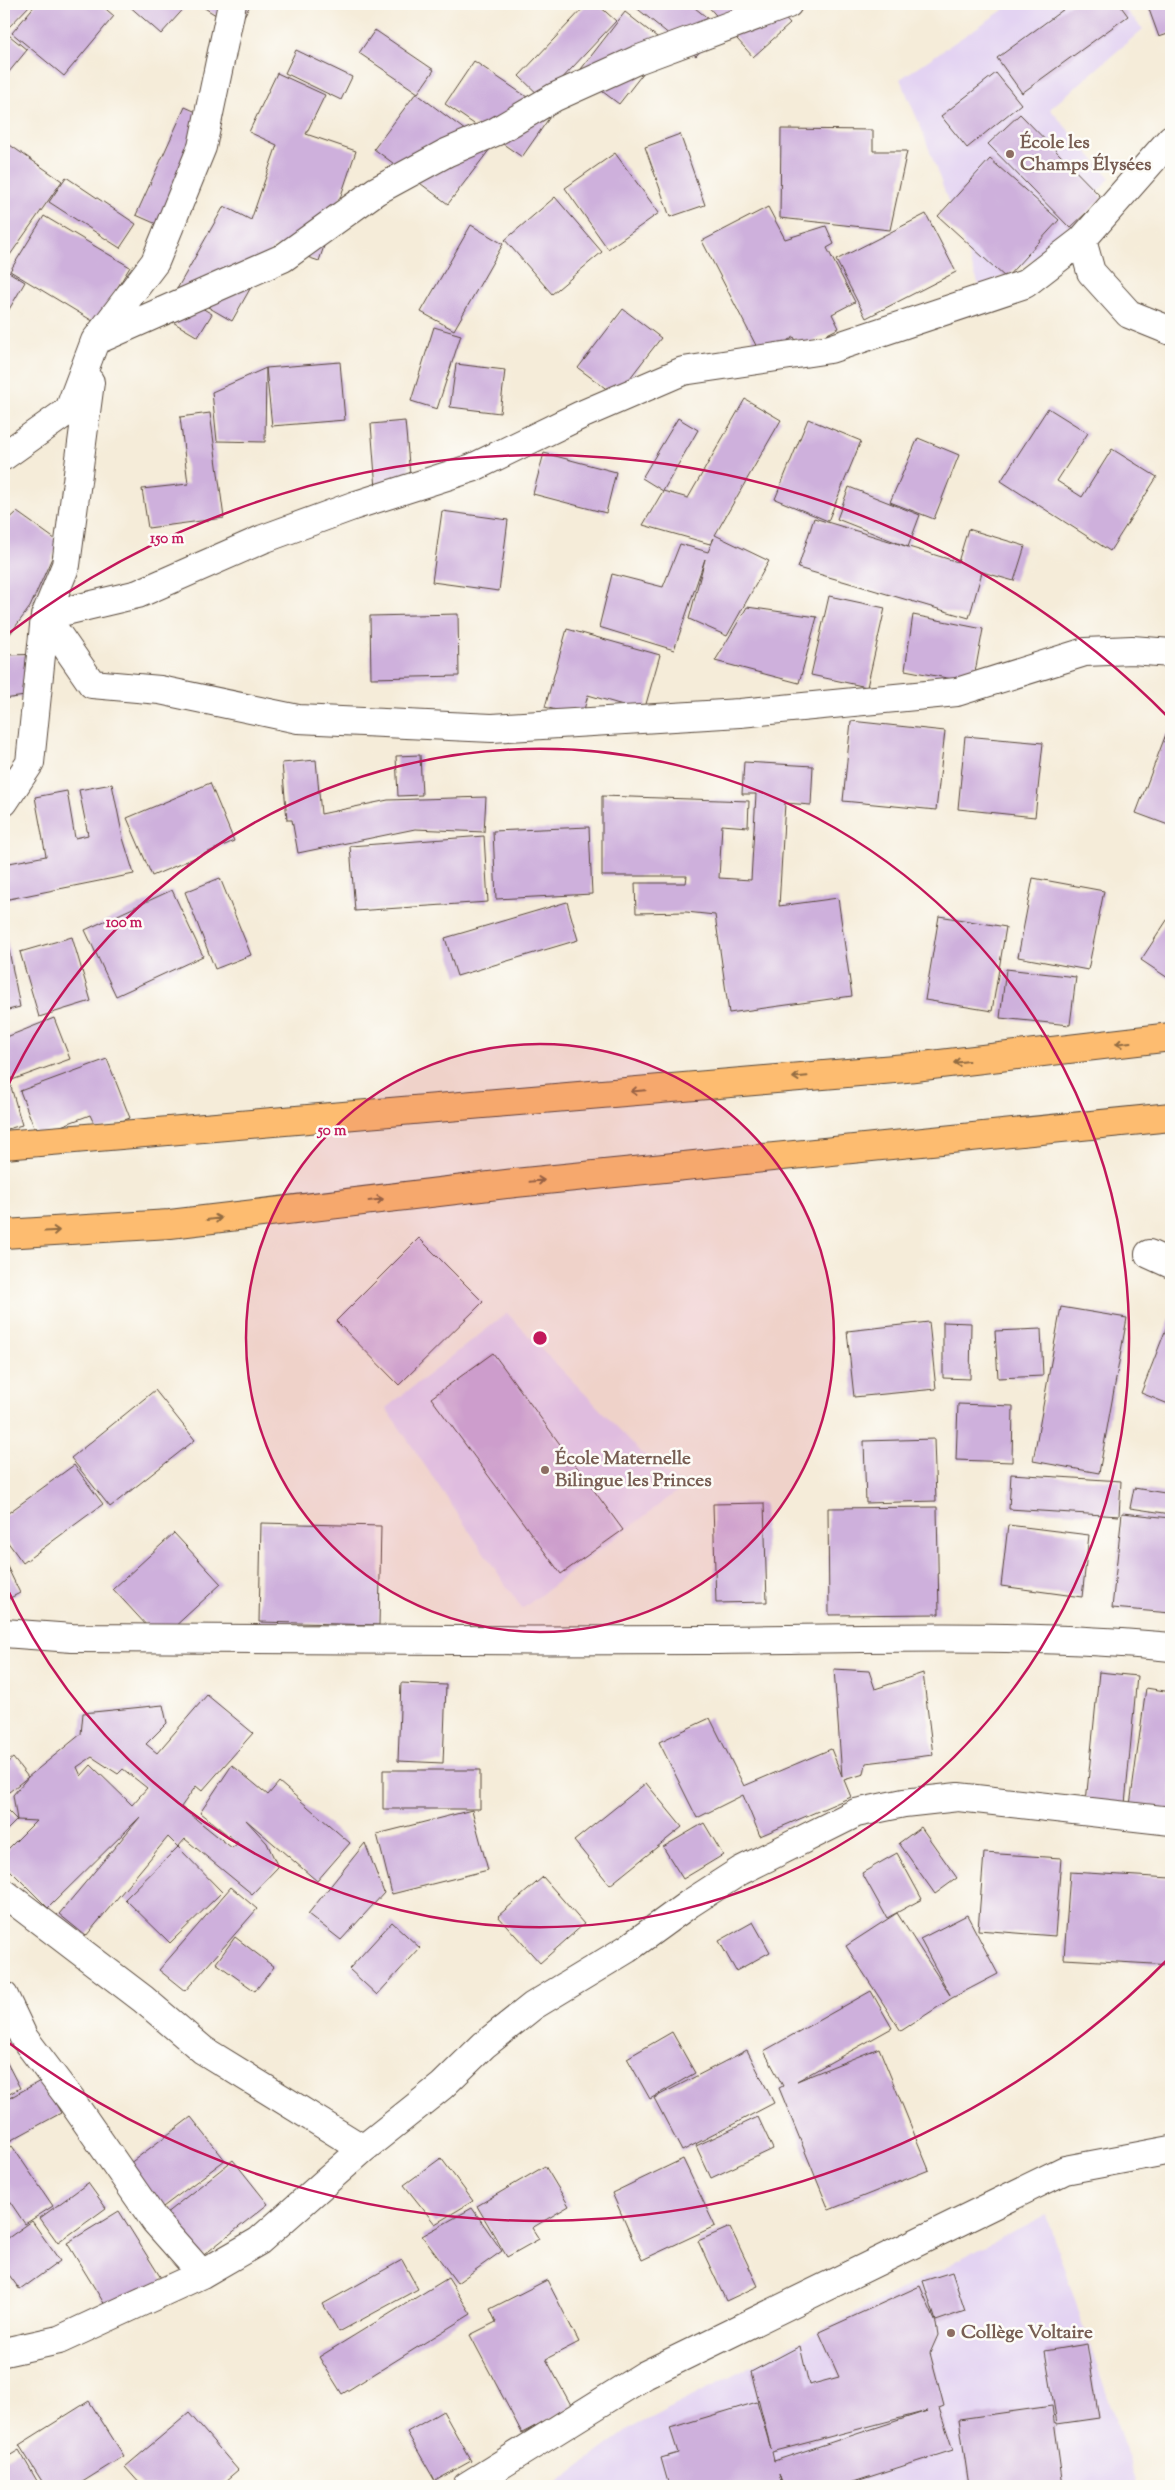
<svg xmlns="http://www.w3.org/2000/svg" width="1175" height="2490" font-family="'Sorts Mill Goudy',serif">
<style>
.built{fill:#e3d3f2}
.building{fill:#ceb0dc;fill-rule:evenodd}
.lines{fill:none;stroke-linecap:round;stroke-linejoin:round}
.minor-casing{stroke:#57473a;stroke-width:30}
.major-casing{stroke:#57473a;stroke-width:30}
.minor{stroke:#fff;stroke-width:28}
.major{stroke:#fdbc70;stroke-width:28}
.oneway{stroke:#926c43}
.ring{fill:none;stroke:#c2185b;stroke-width:2.5}
.education-dot{fill:#8d6e63;stroke:#fdfcf7;stroke-width:2}
.labels{text-anchor:middle;dominant-baseline:central;stroke-width:5;stroke-linejoin:round;paint-order:stroke}
.education-label{font-size:19px;font-weight:bold;fill:#785e54;stroke:#fdfcf7;text-anchor:start}
.centre{fill:#c2185b;stroke:#fdfcf7;stroke-width:2.5}
.ring-label{font-size:15px;text-anchor:middle;font-weight:bold;fill:#c2185b;stroke:#fdfcf7;stroke-width:5;stroke-linejoin:round;paint-order:stroke}
</style>
<rect width="100%" height="100%" fill="#fdfcf7"/>
<filter id="ink" filterUnits="userSpaceOnUse"><feTurbulence type="fractalNoise" baseFrequency=".02" numOctaves="2"/><feDisplacementMap in="SourceGraphic" scale="10" xChannelSelector="R" yChannelSelector="G"/><feConvolveMatrix kernelMatrix="1 2 1 2 8 2 1 2 1" color-interpolation-filters="sRGB"/></filter>
<filter id="wash" filterUnits="userSpaceOnUse"><feTurbulence type="fractalNoise" baseFrequency=".0096" numOctaves="4" result="noise"/><feDisplacementMap in="SourceGraphic" scale="20" xChannelSelector="R" yChannelSelector="G"/><feGaussianBlur stdDeviation="1.12" result="paint"/><feColorMatrix in="noise" values="0 0 0 0 0 0 0 0 0 0 0 0 0 0 0 0 0 1.4 0 .05"/><feComposite in="paint" operator="in"/></filter>
<g filter="url(#wash)">
<rect width="100%" height="100%" fill="#f5ecd9"/>
<!-- built -->
<path class="built" d="M1012,4H1120L1143,29L1050,109L1110,178L1042,255L980,288L922,130L900,79Z
M507,1313L642,1453L683,1487L522,1609L386,1408Z
M1046,2215L1138,2486H552L631,2428Z"/>
<g id="blocks">
<!-- building -->
<path class="building" d="M4,4H31L8,28L4,24Z
M36,4H100L114,16L64,76L12,33Z
M127,4H188L161,34Z
M198,4H251L237,28Z
M587,4H597L616,21L543,99L519,76Z
M636,4H690L720,28L696,56L634,6Z
M706,4H772L790,24L753,57Z
M1071,4H1119L1128,16L1022,93L997,58Z
M1147,4H1171V33L1159,37Z
M625,12L666,44L619,104L578,73Z
M375,30L434,70L418,93L359,53Z
M4,31L27,50L4,78Z
M296,50L352,77L341,100L285,73Z
M474,61L552,114L522,157L445,104Z
M277,73L325,95L306,134L356,151L319,261L274,246L232,321L177,289L224,206L251,220L277,145L249,132Z
M996,73L1021,104L967,148L941,116Z
M416,93L490,149L448,204L374,149Z
M185,107L210,118L161,226L136,215Z
M1020,114L1102,198L1070,228L988,144Z
M781,129L873,130V151H907L890,230L780,218Z
M680,134L705,205L670,217L645,147Z
M4,141L62,181L10,255L4,251Z
M615,153L659,213L608,249L565,188Z
M990,159L1059,220L1006,278L938,216Z
M66,177L136,224L120,248L49,202Z
M555,197L602,252L552,294L505,240Z
M768,207L785,239L826,226L834,244L827,248L855,302L832,314L839,328L800,348L794,337L762,357L702,241Z
M926,214L956,272L866,318L836,260Z
M44,216L130,267L96,323L10,271Z
M471,225L503,244L454,330L421,312Z
M4,269L25,282L4,318Z
M180,295L212,314L198,337L166,318Z
M623,309L661,338L616,396L578,368Z
M434,327L461,335L437,409L411,401Z
M340,362L345,420L272,426L266,368L265,442L217,441L212,392L266,368Z
M456,364L505,370L500,413L450,407Z
M745,399L781,420L715,535L769,561L727,636L689,619L705,559L674,650L599,627L612,574L663,587L680,544L708,552L714,538L710,544L643,525L663,491L688,498Z
M1048,408L1088,433L1057,481L1082,497L1112,449L1157,477L1110,551L1001,481Z
M210,413L224,518L148,528L142,489L188,484L180,417Z
M678,418L698,430L663,491L642,478Z
M808,419L861,441L828,521L775,499Z
M405,421L411,486L376,489L371,424Z
M918,438L959,455L934,519L890,502Z
M544,453L616,472L606,513L533,494Z
M849,487L920,515L908,547L837,519Z
M442,511L508,520L499,591L432,582Z
M17,512L59,542L30,607L4,642V524Z
M814,518L958,562L968,529L1025,546L1014,581L982,572L969,618L798,568Z
M829,596L885,608L867,687L811,675Z
M747,607L817,617L799,683L715,661Z
M458,614L459,676L371,678L370,616Z
M913,615L983,629L973,683L905,670Z
M567,629L660,655L644,711L588,695L582,717L545,707Z
M53,654L32,695L4,699V655Z
M851,721L945,731L936,810L843,801Z
M1166,734L1171,736V826L1136,813Z
M965,736L1043,743L1035,817L958,809Z
M420,755L422,795L398,796L396,756Z
M316,760L321,814L388,800L486,797L484,832L415,829L298,853L292,820H287L282,763Z
M744,762L813,766L811,805L785,803L779,906L838,898L852,996L729,1013L715,915L686,912L636,913L635,883H686L687,876H602V796L749,801L748,827L722,825L719,878L751,880L756,794H742Z
M210,783L234,841L152,876L127,818Z
M112,784L123,838L134,874L4,900V864L46,856L35,797L67,791L75,838L88,835L79,790Z
M589,827L592,894L496,899L493,831Z
M484,836L488,902L355,911L350,846Z
M220,878L251,955L215,969L185,892Z
M1033,878L1104,891L1088,970L1018,957Z
M172,890L203,956L116,996L85,930Z
M567,902L578,940L457,976L445,938Z
M1171,914V980L1141,960Z
M939,916L1006,927L992,1011L925,1000Z
M72,937L91,1001L39,1017L20,952Z
M7,940L20,1007L4,1011V941Z
M1006,969L1076,977L1070,1025L1000,1018Z
M54,1018L70,1059L12,1080L4,1057V1038Z
M107,1059L130,1118L97,1130L90,1115L37,1135L20,1091Z
M7,1073L22,1125L4,1130V1074Z
M419,1238L483,1302L399,1385L336,1321Z
M1061,1307L1127,1318L1099,1473L1033,1461Z
M1171,1316V1405L1141,1393Z
M929,1322L936,1389L854,1397L847,1331Z
M943,1322L971,1323L970,1379L943,1378Z
M1041,1329L1043,1376L998,1378L995,1331Z
M493,1353L623,1530L561,1574L431,1398Z
M155,1390L195,1440L110,1507L71,1458Z
M958,1404L1013,1406L1012,1462L956,1460Z
M934,1439L936,1501L866,1503L864,1441Z
M74,1465L103,1504L23,1563L4,1537V1516Z
M1011,1474L1121,1481L1119,1516L1009,1509Z
M1134,1488L1171,1494V1514L1130,1508Z
M764,1503L767,1602L716,1603L713,1504Z
M937,1507L939,1614L829,1615L828,1508Z
M1122,1513L1171,1518V1613L1112,1608Z
M261,1523L381,1526L379,1625L259,1622Z
M1008,1525L1089,1535L1082,1597L1001,1586Z
M174,1533L221,1584L160,1640L113,1589Z
M4,1560L20,1593L4,1601Z
M834,1669L869,1671L875,1689L923,1673L933,1755L866,1763L864,1774L844,1780L851,1797L760,1836L743,1795L697,1818L659,1742L710,1718L744,1786L831,1749L842,1776Z
M1099,1672L1137,1676L1124,1815L1085,1812Z
M401,1683L446,1685L443,1763L398,1761Z
M1146,1688L1171,1692V1826L1128,1820Z
M207,1695L253,1733L202,1791L196,1786L181,1807L232,1848L238,1843L200,1813L232,1765L268,1795L279,1782L350,1843L317,1881L246,1820L267,1843L278,1867L252,1894L185,1839L178,1847L222,1892L170,1943L125,1899L178,1847L168,1837L86,1936L59,1914L140,1817L48,1908L4,1864V1853L36,1821L17,1820L13,1795L28,1777L81,1734L83,1713L163,1705L167,1723L146,1744L157,1753ZM92,1757L118,1774L123,1769L147,1788L132,1805L91,1765L81,1776L77,1767Z
M13,1758L28,1777L4,1796V1765Z
M383,1770H480V1809H383Z
M646,1783L682,1827L610,1885L574,1841Z
M4,1807L17,1820L4,1833Z
M472,1810L488,1870L392,1894L377,1834Z
M704,1823L723,1855L683,1879L663,1847Z
M921,1827L957,1878L935,1894L899,1843Z
M365,1843L384,1893L341,1940L308,1914Z
M897,1853L922,1899L887,1918L862,1873Z
M984,1853L1061,1858L1055,1936L978,1930Z
M1070,1872L1171,1878V1965L1064,1959Z
M543,1877L584,1924L540,1963L498,1916Z
M231,1887L257,1909L185,1991L159,1970Z
M897,1913L950,1995L920,1939L967,1915L998,1974L952,1998L901,2031L846,1946Z
M392,1922L420,1948L377,1995L349,1969Z
M753,1922L770,1952L736,1971L719,1941Z
M235,1937L274,1967L255,1991L216,1963Z
M871,1991L892,2028L797,2081L879,2048L929,2170L829,2210L779,2088L783,2086L764,2051Z
M672,2032L695,2073L650,2099L627,2058Z
M747,2050L774,2103L682,2151L654,2098Z
M4,2057L20,2088L4,2097Z
M42,2080L61,2113L4,2144V2101Z
M191,2117L225,2160L159,2210L125,2167Z
M758,2117L773,2149L711,2178L696,2146Z
M12,2146L53,2206L25,2224L4,2193V2151Z
M441,2158L473,2201L435,2224L404,2185Z
M683,2159L715,2226L642,2260L612,2193Z
M233,2160L268,2204L195,2262L160,2218Z
M545,2166L569,2206L532,2228L539,2239L507,2257L477,2206Z
M88,2183L106,2208L58,2243L40,2218Z
M472,2208L502,2251L457,2283L422,2236Z
M119,2211L166,2286L113,2318L67,2243Z
M32,2221L60,2261L20,2290L4,2268V2241Z
M730,2227L758,2286L726,2301L698,2241Z
M402,2260L418,2289L339,2332L323,2304Z
M952,2272L965,2311L936,2321L923,2281Z
M448,2278L471,2314L342,2394L319,2357Z
M547,2280L579,2342L546,2359L572,2407L522,2433L470,2335L496,2322L490,2309Z
M920,2286L936,2323L938,2335L930,2353L944,2406L939,2408L953,2450L841,2486H783L779,2474L782,2486H669L661,2458L678,2453L670,2428L757,2402L771,2449L751,2372L800,2346L809,2385L839,2377L819,2332ZM927,2411L774,2461L772,2452Z
M1087,2344L1099,2418L1057,2424L1045,2351Z
M89,2401L124,2456L76,2486H45L19,2445Z
M1052,2406L1063,2486H969L959,2419Z
M443,2411L471,2461L435,2481L407,2432Z
M189,2413L238,2470L219,2486H142L125,2467Z
M19,2450L40,2486H4V2459Z"/>
</g>
</g>
<g filter="url(#ink)">
<use href="#blocks" fill-opacity="0" stroke="#57473a" stroke-width="1"/>
<g class="lines">
<defs>
<path id="minor" d="M1082,240L1091,272L1129,314L1171,331
M95,341L283,258L376,191L446,153L495,132L555,97L637,60L788,4
M4,456L69,410L95,341L155,262L202,147L232,4
M45,616L138,594L263,539L353,506L472,468L581,415L683,371L830,349L1025,284L1082,240L1171,139
M45,616L92,684L160,690L298,719L492,728L740,713L957,692L1085,652L1132,650L1171,653
M4,802L30,763L45,616L66,565L90,382
M1149,1254L1171,1264
M4,1633L72,1638C282,1640 492,1641 702,1640C858,1639 1016,1632 1171,1647
M4,1893L143,1999L203,2050L363,2149
M4,1996L24,2038L71,2100L155,2221L202,2274
M4,2352L59,2340L202,2274L259,2241L363,2149L442,2086L484,2045L533,2006L627,1949L689,1904L740,1871L856,1813L904,1803L958,1797L1171,1821
M467,2486L645,2375L1065,2170L1171,2150"/>
<path id="major" d="M4,1145L906,1068L1171,1037
M4,1234L170,1224L515,1183L1171,1117"/>
</defs>
<!-- minor casing -->
<use href="#minor" class="minor-casing"/>
<!-- major casing -->
<use href="#major" class="major-casing"/>
<!-- minor -->
<use href="#minor" class="minor"/>
<!-- major -->
<use href="#major" class="major"/>
</g>
<!-- one-way arrows -->
<defs><path id="oneway-shaft" d="M-6 0H5M1.5-3L5.5 0L1.5 3" fill="none" stroke-width="1.6" stroke-linecap="round" stroke-linejoin="round" transform="scale(1.25)"/></defs>
<g class="oneway">
<use href="#oneway-shaft" transform="translate(1123 1043) rotate(173)"/>
<use href="#oneway-shaft" transform="translate(961 1062) rotate(173)"/>
<use href="#oneway-shaft" transform="translate(800 1077) rotate(175)"/>
<use href="#oneway-shaft" transform="translate(638 1091) rotate(175)"/>
<use href="#oneway-shaft" transform="translate(537 1181) rotate(-6)"/>
<use href="#oneway-shaft" transform="translate(376 1200) rotate(-7)"/>
<use href="#oneway-shaft" transform="translate(214 1219) rotate(-7)"/>
<use href="#oneway-shaft" transform="translate(52 1231) rotate(-3)"/>
</g>
</g>
<!-- distance rings -->
<circle cx="540" cy="1338" r="294" fill="#c2185b" fill-opacity=".12"/>
<g class="ring">
<circle cx="540" cy="1338" r="294"/>
<path d="M4 1094A589 589 0 1 1 4 1582"/>
<path d="M1170 1957A883 883 0 0 1 9 2043M9 633A883 883 0 0 1 1170 719"/>
</g>
<!-- markers -->
<g class="education-dot">
<circle cx="1010" cy="154" r="5"/>
<circle cx="545" cy="1470" r="5"/>
<circle cx="951" cy="2333" r="5"/>
</g>
<g class="labels">
<!-- education labels -->
<g class="education-label">
<text x="1020" y="143">École les<tspan x="1020" dy="22">Champs Élysées</tspan></text>
<text x="555" y="1459">École Maternelle<tspan x="555" dy="22">Bilingue les Princes</tspan></text>
<text x="961" y="2333">Collège Voltaire</text>
</g>
</g>
<circle cx="540" cy="1338" r="8" class="centre"/>
<g class="ring-label">
<text x="167" y="543">150 m</text>
<text x="124" y="927">100 m</text>
<text x="332" y="1135">50 m</text>
</g>
<!-- margin -->
<rect width="1175" height="2490" fill="none" stroke="#fdfcf7" stroke-width="20"/>
</svg>
